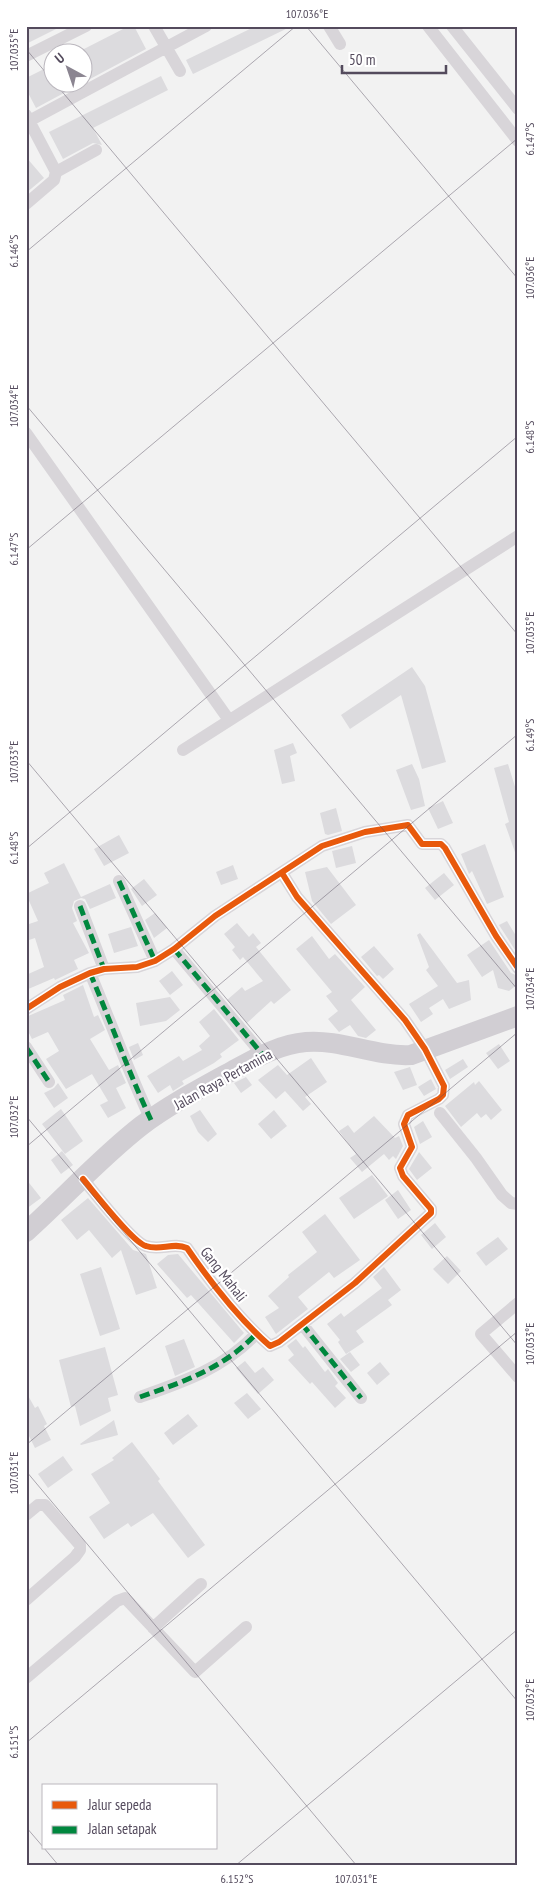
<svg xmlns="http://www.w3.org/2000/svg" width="544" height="1892" font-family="'PT Sans Narrow',sans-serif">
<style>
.building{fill:#dcdbde}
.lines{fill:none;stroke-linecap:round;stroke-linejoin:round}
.minor{stroke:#d8d5d9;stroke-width:12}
.primary{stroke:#d1ced3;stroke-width:20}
.quiet{stroke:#00873e;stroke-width:5;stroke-dasharray:10 5;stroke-linecap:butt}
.cycleway-casing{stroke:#fff;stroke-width:9}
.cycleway{stroke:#e8590c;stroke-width:6}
.ticks{fill:none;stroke:#544b5d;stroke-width:1;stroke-opacity:0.45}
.labels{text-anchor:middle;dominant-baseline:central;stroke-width:4.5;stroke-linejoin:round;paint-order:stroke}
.street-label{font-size:15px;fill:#544b5d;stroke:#fff}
.neatline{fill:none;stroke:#544b5d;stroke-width:2}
.ticks-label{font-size:12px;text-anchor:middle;fill:#544b5d}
</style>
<rect width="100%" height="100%" fill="#f2f2f2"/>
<!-- building -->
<path class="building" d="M26,26H62L26,44Z
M129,26H134L146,49L36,108L26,89V78L52,65V82H82V50Z
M256,26H292L193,74L186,60Z
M161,76L168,90L93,128L102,145L93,143L63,159L49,132Z
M26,157L44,178L26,193Z
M412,667L425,686L446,762L422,769L401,695L350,729L341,715Z
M293,743L297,753L290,756L295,781L282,784L274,750Z
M412,764L419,779L425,806L411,810L396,770Z
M508,764L516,790L518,789V854L516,855L505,824L509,822L494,768Z
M443,801L453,823L438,829L428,808Z
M336,808L342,831L328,835L325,834L320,813Z
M119,835L129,853L104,866L94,849Z
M485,844L504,897L487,904L472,871L469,874L461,854Z
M352,846L356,863L336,868L332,851Z
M64,863L81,897L110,884L116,898L90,909L85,899L81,898L74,901L72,908L77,921L73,923L89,953L74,960L78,969L55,980L54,978L26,990V975L44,967L35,938L26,941V925L38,921L26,894L49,883L44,873Z
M233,865L238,879L221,885L216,872Z
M327,867L356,905L331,924L312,901L305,872Z
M444,873L454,885L435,900L425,888Z
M144,879L157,895L142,906L131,889Z
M155,913L167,928L154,938L145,920Z
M507,921L518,939L517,953L499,925Z
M237,923L249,937L253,933L261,943L256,947L291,990L274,1004L271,1001L247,1023L227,1000L242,987L245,991L263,981L243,957L240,960L232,950L235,947L224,934Z
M131,927L138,946L114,953L108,934Z
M420,933L457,983L469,980L471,1000L449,1009L443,999L429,1008L433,1014L421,1022L409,1004L438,986L426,970L429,967L417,935Z
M312,936L329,959L335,954L365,987L351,1000L376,1030L366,1038L358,1036L350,1025L339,1032L328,1019L338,1011L326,996L332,992L296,949Z
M489,940L511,973L518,976V984L509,991L498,988L493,970L482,977L467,955Z
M374,946L394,969L383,979L379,975L377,976L361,957Z
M172,971L183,985L170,995L159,981Z
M83,985L94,1017L98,1015L105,1030L90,1039L109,1070L118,1065L126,1083L116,1088L126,1108L108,1118L100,1105L108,1101L92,1074L66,1089L46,1059L59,1051L48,1032L32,1039L26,1027V1017L65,1000L63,995Z
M170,997L180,1010L166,1021L140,1026L136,1003Z
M214,1009L239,1040L220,1054L222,1057L214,1063L182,1081L184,1084L173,1091L170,1085L158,1093L147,1076L179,1056L183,1061L202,1050L199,1046L210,1036L199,1022Z
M138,1043L143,1055L134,1060L129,1047Z
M499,1044L510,1061L498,1069L486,1053Z
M311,1058L327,1082L305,1097L311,1104L303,1111L285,1091L276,1099L258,1080L278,1065L287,1075Z
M463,1059L468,1067L450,1079L445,1070Z
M410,1067L417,1085L403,1090L394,1072Z
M246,1077L252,1085L241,1093L234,1083Z
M431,1079L436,1089L424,1096L418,1087Z
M479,1081L502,1110L491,1120L486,1114L481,1118L477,1113L461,1127L445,1106L474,1082L475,1085Z
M58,1083L68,1098L54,1108L44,1093L54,1088Z
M61,1109L83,1141L65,1154L42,1124Z
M200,1110L217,1134L208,1142L198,1132L190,1116Z
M274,1110L287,1126L271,1139L258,1124Z
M374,1116L395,1138L399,1136L403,1146L396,1159L393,1156L389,1160L384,1154L362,1172L350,1158L356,1154L339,1131L348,1125L354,1133Z
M423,1121L432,1137L420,1144L414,1127Z
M62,1151L73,1165L61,1174L51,1160Z
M419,1152L432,1168L417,1180L409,1169Z
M372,1175L388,1196L354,1219L339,1198Z
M26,1179L41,1198L26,1209Z
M398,1190L411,1210L398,1219L385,1200Z
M88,1198L133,1250L146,1254L157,1288L136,1295L121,1250L112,1258L89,1230L77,1240L61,1220Z
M325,1214L360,1260L334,1278L329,1272L298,1297L308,1309L276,1334L265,1317L279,1308L268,1296L289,1277L288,1275L317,1252L302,1232Z
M435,1223L446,1237L432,1249L421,1235Z
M498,1237L508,1249L486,1266L476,1253Z
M178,1254L244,1333L234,1343L191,1295L187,1298L157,1264L168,1255Z
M447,1256L461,1271L448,1284L433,1269Z
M101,1267L120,1329L100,1336L80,1274Z
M384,1267L401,1290L388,1300L392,1305L356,1331L364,1342L346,1354L338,1342L340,1340L327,1324L341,1313L344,1317L382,1288L373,1277Z
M184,1339L195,1367L175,1376L165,1346Z
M296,1339L303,1348L305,1346L325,1372L328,1369L338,1383L335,1386L346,1398L335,1408L312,1382L310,1384L288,1360L294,1355L287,1346Z
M105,1347L118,1395L108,1398L111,1411L80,1426L75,1406L71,1407L59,1360Z
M350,1352L360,1365L351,1372L340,1359Z
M245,1361L255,1373L263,1367L274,1380L258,1394L236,1368Z
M380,1362L390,1374L377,1385L367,1373Z
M26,1392L35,1408L38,1406L47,1424L44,1426L51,1440L35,1448L26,1430Z
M247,1393L261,1409L248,1419L234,1403Z
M188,1414L198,1426L173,1445L164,1433Z
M114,1420L118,1435L81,1445L80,1444Z
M132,1442L160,1479L158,1481L205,1545L188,1558L153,1513L131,1527L128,1523L104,1539L89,1517L110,1503L91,1474L114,1460L112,1458Z
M63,1456L73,1470L48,1488L38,1474Z"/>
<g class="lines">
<!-- minor -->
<path class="minor" d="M154,26L180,71
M329,26L340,44
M428,26L518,141
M452,26L518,109
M26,56L86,26
M26,115L56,172L54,180L26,204
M29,121L206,26
M56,172L96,150
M26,433L229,720
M183,750L518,536
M119,881L155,961
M80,906L104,969
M174,949L262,1054
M90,973C111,1022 128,1071 151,1120
M26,1009L60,987L90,973L104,969L137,967L155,961L174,949L215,916L322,846L365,832L408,825L422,844H441L445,848L496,936L518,968
M26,1047L49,1082
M440,1113L476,1158L502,1195L511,1203L518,1204
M83,1179C94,1192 132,1242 146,1246C160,1251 173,1242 187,1248C211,1283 238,1318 270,1346L279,1342L355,1283L431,1213V1209L403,1176L400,1168L412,1147L404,1124L408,1115L439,1099L443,1095L444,1086L425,1049L405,1020L297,897L282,873
M518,1303L481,1334L518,1377
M302,1324L361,1398
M140,1397C183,1382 224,1368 256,1334
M26,1515L38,1505H45L80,1545V1550L75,1557L26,1600
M153,1628L201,1584
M26,1678L117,1601L125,1598L195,1672L246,1627"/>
<!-- primary -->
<path class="primary" d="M26,1232C65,1197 100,1158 141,1126C169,1105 201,1088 232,1071C254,1059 279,1044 306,1042C341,1039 375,1057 411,1055L518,1016"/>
<!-- quiet -->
<path class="quiet" d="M119,881L155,961
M80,906L104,969
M174,949L262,1054
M90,973C111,1022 128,1071 151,1120
M26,1047L49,1082
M302,1324L361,1398
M140,1397C183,1382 224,1368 256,1334"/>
<defs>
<path id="cycleway" d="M26,1009L60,987L90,973L104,969L137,967L155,961L174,949L215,916L322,846L365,832L408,825L422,844H441L445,848L496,936L518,968
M83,1179C94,1192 132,1242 146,1246C160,1251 173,1242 187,1248C211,1283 238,1318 270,1346L279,1342L355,1283L431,1213V1209L403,1176L400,1168L412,1147L404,1124L408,1115L439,1099L443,1095L444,1086L425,1049L405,1020L297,897L282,873"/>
</defs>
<!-- cycleway casing -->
<use href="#cycleway" class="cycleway-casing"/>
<!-- cycleway -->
<use href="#cycleway" class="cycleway"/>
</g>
<!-- ticks -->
<path class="ticks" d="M306,26L518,279M26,49L52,80M54,82L518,635M26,252L296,26M26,405L518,990M26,550L518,138M26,760L518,1346M26,849L518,436M26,1116L518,1702M26,1147L518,734M26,1445L518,1032M26,1471L357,1866M26,1743L518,1331M26,1827L44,1848M44,1848L59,1866M235,1866L518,1629"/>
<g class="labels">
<!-- street labels -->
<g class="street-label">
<text transform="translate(223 1079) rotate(-29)">Jalan Raya Pertamina</text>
<text transform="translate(224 1274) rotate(52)">Gang Mahali</text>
</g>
</g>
<!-- border -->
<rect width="544" height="1892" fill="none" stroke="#ffffff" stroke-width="55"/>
<!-- legend -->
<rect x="42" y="1784" width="175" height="65" fill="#ffffff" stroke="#bbb7be"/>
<rect x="52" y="1801" width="25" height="8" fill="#e8590c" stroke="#bbb7be"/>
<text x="88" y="1810" font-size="15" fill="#544b5d">Jalur sepeda</text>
<rect x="52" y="1826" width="25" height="8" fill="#00873e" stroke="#bbb7be"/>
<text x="88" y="1834" font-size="15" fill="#544b5d">Jalan setapak</text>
<!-- north arrow -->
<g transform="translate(68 68) rotate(320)"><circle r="24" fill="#ffffff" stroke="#bbb7be"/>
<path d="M0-4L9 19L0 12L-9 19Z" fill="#8b8591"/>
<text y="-8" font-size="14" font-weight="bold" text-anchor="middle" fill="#544b5d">U</text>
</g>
<!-- scale -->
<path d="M342 65v8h104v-8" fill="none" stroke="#544b5d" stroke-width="2.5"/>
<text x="349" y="65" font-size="15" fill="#544b5d" stroke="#ffffff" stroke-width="4" paint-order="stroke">50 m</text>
<rect x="28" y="28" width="488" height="1836" class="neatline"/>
<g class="ticks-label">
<text x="307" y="18">107.036°E</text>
<text transform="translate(14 50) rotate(-90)" y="4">107.035°E</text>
<text transform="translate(530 139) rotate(-90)" y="4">6.147°S</text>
<text transform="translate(14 251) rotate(-90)" y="4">6.146°S</text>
<text transform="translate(530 278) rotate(-90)" y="4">107.036°E</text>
<text transform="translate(14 406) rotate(-90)" y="4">107.034°E</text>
<text transform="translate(530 437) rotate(-90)" y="4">6.148°S</text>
<text transform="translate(14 549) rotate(-90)" y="4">6.147°S</text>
<text transform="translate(530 633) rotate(-90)" y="4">107.035°E</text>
<text transform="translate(530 735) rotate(-90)" y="4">6.149°S</text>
<text transform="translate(14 762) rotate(-90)" y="4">107.033°E</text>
<text transform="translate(14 848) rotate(-90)" y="4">6.148°S</text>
<text transform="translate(530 989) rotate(-90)" y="4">107.034°E</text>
<text transform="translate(14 1117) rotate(-90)" y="4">107.032°E</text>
<text transform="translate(530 1344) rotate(-90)" y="4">107.033°E</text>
<text transform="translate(14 1473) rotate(-90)" y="4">107.031°E</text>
<text transform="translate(530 1700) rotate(-90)" y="4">107.032°E</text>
<text transform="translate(14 1742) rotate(-90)" y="4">6.151°S</text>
<text x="237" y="1883">6.152°S</text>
<text x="356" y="1883">107.031°E</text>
</g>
</svg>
